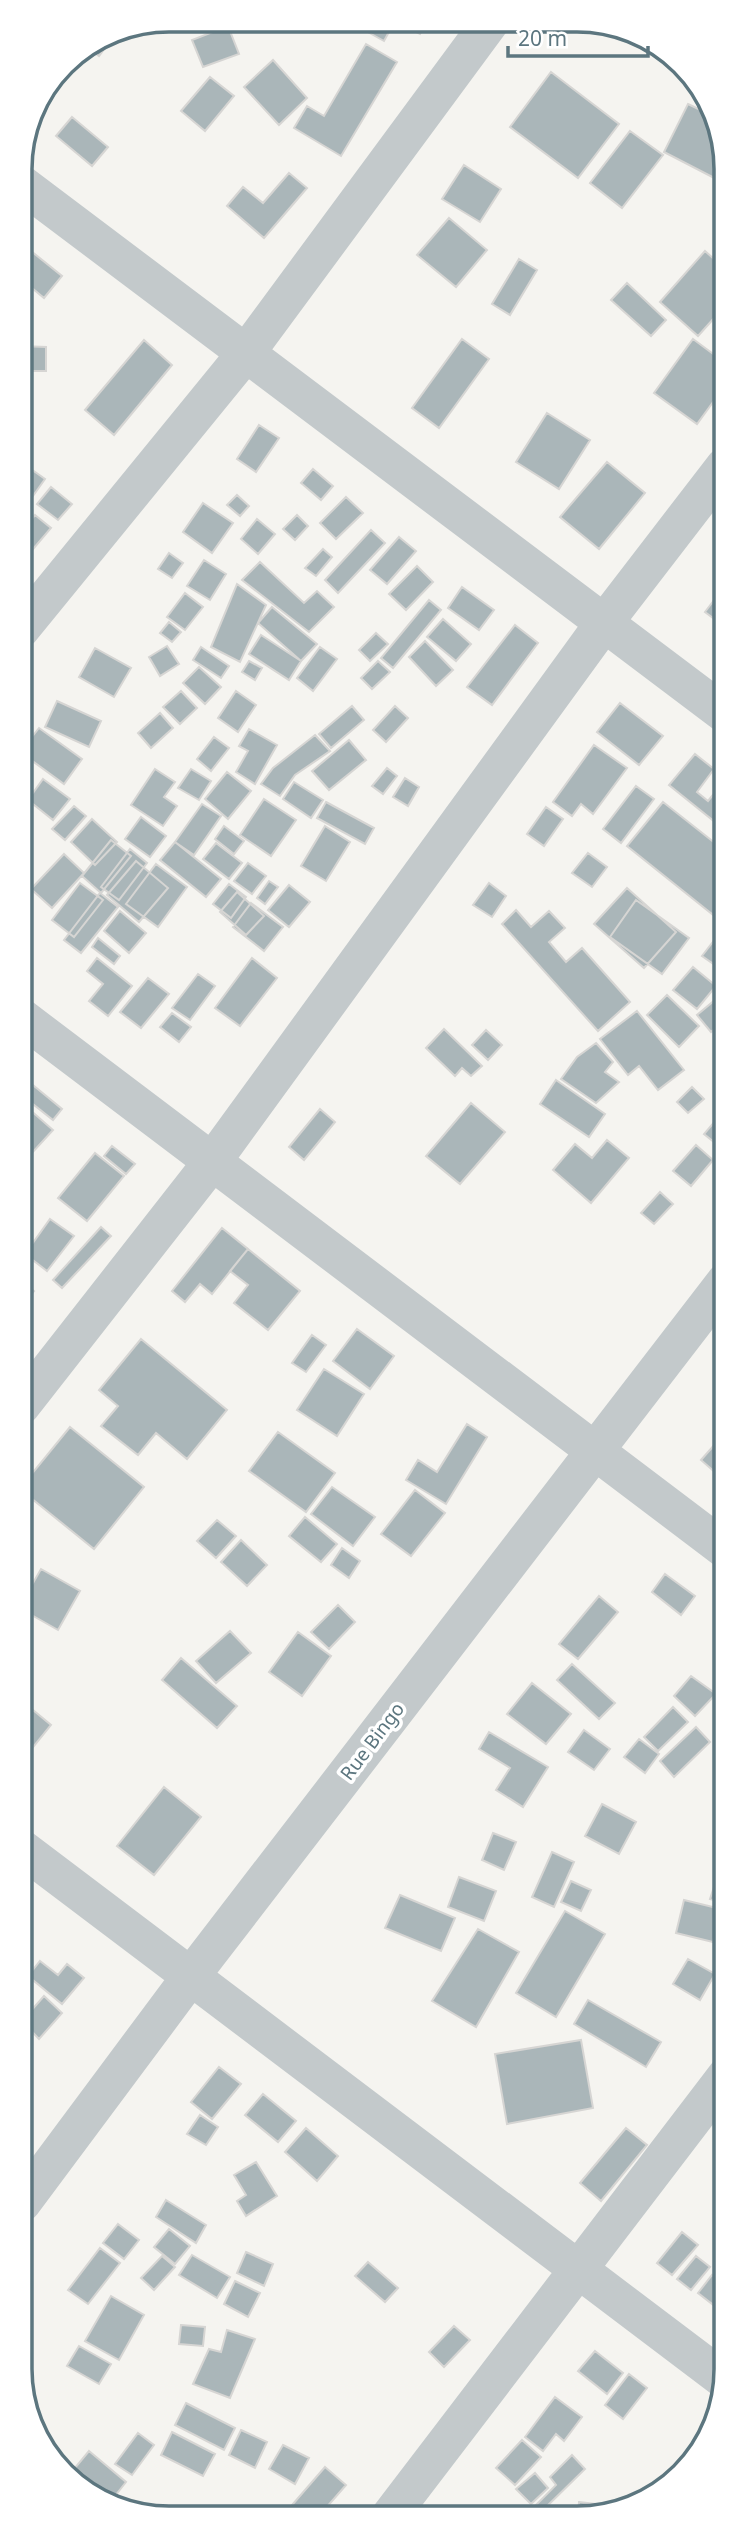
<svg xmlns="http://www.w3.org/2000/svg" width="746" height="2538" font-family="'Noto Sans',sans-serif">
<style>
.building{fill:#aab6b9;stroke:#d6d5d3;stroke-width:2}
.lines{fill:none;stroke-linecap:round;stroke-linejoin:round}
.street{stroke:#c3c9cb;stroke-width:38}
.labels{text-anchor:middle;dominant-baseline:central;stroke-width:7;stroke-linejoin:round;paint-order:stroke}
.street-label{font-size:19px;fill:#5c767f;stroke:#fff}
.rim{fill:none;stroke:#5c767f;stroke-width:3.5}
</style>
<rect width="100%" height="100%" fill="#f5f4f0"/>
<!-- building -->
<path class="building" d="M372,21H427L420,34L395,21L384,41L366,31Z
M228,26L239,54L203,67L192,40Z
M119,29L99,56L87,47L112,30Z
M366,44L397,62L341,156L294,128L307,106L324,116Z
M273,60L307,98L279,125L244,87Z
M551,72L619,124L578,178L510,127Z
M210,77L234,96L205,131L181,111Z
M688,104L711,115L724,139V183L664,152Z
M72,117L108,147L92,166L56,136Z
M630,131L663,155L622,208L590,183Z
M464,165L501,189L480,222L442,199Z
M289,173L307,188L264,238L227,206L243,187L263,203Z
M449,218L487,250L456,287L417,255Z
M31,251L62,276L44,298L20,278V264Z
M705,251L724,268V307L698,336L660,302Z
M519,259L537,270L510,315L492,304Z
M627,283L666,320L651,336L611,300Z
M462,339L489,359L439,428L412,408Z
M693,339L724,362V387L697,424L654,393Z
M144,340L172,365L114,435L85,410Z
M20,346L46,347V371H20Z
M547,413L590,440L559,489L516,462Z
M259,425L279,438L256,472L237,459Z
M21,462L45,479L28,503L20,498Z
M607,462L645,493L599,549L560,517Z
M313,469L333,486L321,500L301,483Z
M51,487L72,504L58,520L37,504Z
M237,495L249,506L240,516L227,505Z
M346,497L363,513L336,539L320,523Z
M203,503L233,523L212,553L183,532Z
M35,515L51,528L28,555L20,548V533Z
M297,515L308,526L295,540L283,529Z
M257,519L275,534L258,554L241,539Z
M371,530L385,543L338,593L325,580Z
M399,537L416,551L387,584L370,570Z
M323,549L332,557L316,576L305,568Z
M169,553L183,563L172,578L158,569Z
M204,560L226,574L210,600L187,586Z
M260,562L304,603L317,591L334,607L309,632L242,580Z
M417,566L433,582L406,610L389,594Z
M237,584L266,605L240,662L211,647Z
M462,587L494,610L479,630L448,608Z
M724,587L725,627L705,612Z
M185,593L203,607L185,630L167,617Z
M429,600L441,610L393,668L381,658Z
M272,607L317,644L301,661L258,623Z
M443,619L471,644L456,661L427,637Z
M169,622L181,632L172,642L160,633Z
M515,625L538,643L492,705L467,687Z
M376,633L388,644L370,661L359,650Z
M261,635L301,661L289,680L249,654Z
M425,641L453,670L436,686L409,657Z
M167,646L179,664L160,676L149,657Z
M201,647L229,666L221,678L193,660Z
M320,647L337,659L313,691L297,678Z
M95,648L131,668L114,697L79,677Z
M249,661L262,668L255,680L242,672Z
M378,661L390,672L372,689L361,678Z
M199,667L221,687L205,704L183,683Z
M181,691L197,708L180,724L163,707Z
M236,691L256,705L238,732L218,718Z
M57,701L101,721L89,747L45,727Z
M620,703L663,736L639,765L597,732Z
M352,706L364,720L331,748L319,734Z
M395,706L408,718L386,742L373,730Z
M160,713L173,728L151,748L138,733Z
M39,728L82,759L64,784L20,752Z
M249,729L277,745L255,784L236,772L248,751L239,746Z
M315,735L330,751L295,775L280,796L261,784L273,768Z
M214,737L229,748L211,771L197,759Z
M349,740L366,760L329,790L312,771Z
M594,745L627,768L593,814L581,804L572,816L553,802Z
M695,754L714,769L697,792L708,801L725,780V810L715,822L669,785Z
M387,768L397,776L383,794L372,786Z
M155,769L175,782L164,797L177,806L163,826L131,805Z
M191,769L211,781L199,800L178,788Z
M227,772L251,791L228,819L205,799Z
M405,778L419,787L408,806L393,797Z
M43,779L70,799L53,820L28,800Z
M294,782L323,800L311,818L283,799Z
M636,786L654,799L621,843L603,829Z
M264,799L296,820L271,856L240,835Z
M326,802L374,828L365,844L317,818Z
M663,802L725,851V918L722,922L627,846Z
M202,804L221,816L194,855L175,842Z
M74,806L86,816L65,840L52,829Z
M546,807L563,819L544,846L527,834Z
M141,817L166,836L150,857L125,839Z
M92,819L117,842L95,865L71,842Z
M224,826L244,841L234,854L215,839Z
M325,826L350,842L326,881L301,866Z
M111,840L131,856L101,893L82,876Z
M175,842L221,879L206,897L160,860Z
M216,843L242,863L229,879L203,859Z
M130,849L147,863L119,900L101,887Z
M588,853L607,867L592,887L572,873Z
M64,854L84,873L52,908L31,889Z
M136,861L168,888L139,922L107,895Z
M248,863L266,876L252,894L234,881Z
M156,864L187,887L158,927L126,904Z
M269,881L278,887L265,904L257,898Z
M80,883L103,900L74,937L52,920Z
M489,883L506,896L492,917L473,905Z
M229,884L246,897L231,918L213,904Z
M289,885L310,902L289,927L268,910Z
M627,888L676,932L644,968L594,924Z
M237,892L264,916L246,935L220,912Z
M100,893L118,907L81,953L64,940Z
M636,900L689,938L662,974L610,937Z
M251,903L283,927L264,951L233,927Z
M516,910L531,927L549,911L565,928L549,942L566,962L582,948L630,1002L598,1031L502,924Z
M120,911L146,933L129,953L104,931Z
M722,930L725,932V972L702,956Z
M98,938L120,956L114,964L92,947Z
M97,958L132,986L108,1016L89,1001L103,984L87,971Z
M252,958L277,978L240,1026L215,1008Z
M693,967L716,986L697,1009L673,990Z
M198,974L215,986L190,1020L172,1008Z
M148,978L169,994L141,1028L120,1012Z
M667,995L699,1026L679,1047L647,1015Z
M715,1000L725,1011V1020L711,1032L697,1015Z
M637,1011L684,1070L658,1090L639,1066L628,1075L600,1039Z
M172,1013L191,1027L179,1042L160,1027Z
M444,1029L482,1066L471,1076L462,1068L455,1076L426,1048Z
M486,1030L502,1045L488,1060L472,1045Z
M596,1043L613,1062L605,1072L619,1082L596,1103L561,1079L577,1057Z
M556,1080L605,1114L589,1137L540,1104Z
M28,1081L62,1109L53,1120L29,1101L21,1111V1089Z
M692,1087L704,1099L688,1113L677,1102Z
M471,1103L505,1132L460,1184L426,1156Z
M29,1109L53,1130L32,1153L21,1144V1118Z
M320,1109L335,1122L304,1160L289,1147Z
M722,1113L725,1116V1151L704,1134Z
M607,1140L629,1158L591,1203L553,1170L575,1144L592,1158Z
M696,1145L713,1160L691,1186L673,1171Z
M112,1146L135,1164L126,1174L104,1156Z
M95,1153L124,1176L87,1221L58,1198Z
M660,1192L673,1204L654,1224L641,1213Z
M50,1219L74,1236L47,1271L25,1254Z
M101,1227L111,1236L62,1288L53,1280Z
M222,1228L248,1249L212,1294L200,1284L185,1302L172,1291Z
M248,1249L300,1291L268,1330L234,1303L248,1285L230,1271Z
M21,1280L34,1291L24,1303L21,1301Z
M357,1329L394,1356L370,1389L333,1361Z
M312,1335L326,1345L306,1372L292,1363Z
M141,1339L227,1410L187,1459L156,1433L138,1455L101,1426L118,1406L99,1390Z
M324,1369L364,1394L337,1436L297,1410Z
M467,1424L487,1437L446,1504L406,1480L418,1460L437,1472Z
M70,1427L144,1487L94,1549L21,1490V1487Z
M278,1432L335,1473L306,1512L249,1471Z
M716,1443L725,1452V1481L701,1460Z
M332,1487L375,1517L353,1546L311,1514Z
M415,1490L445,1513L411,1556L381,1534Z
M305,1517L337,1544L321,1562L289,1536Z
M217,1520L236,1536L216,1558L197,1541Z
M241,1540L267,1565L247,1586L221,1562Z
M21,1541L32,1550L21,1564Z
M342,1548L360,1561L349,1578L331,1565Z
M41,1569L80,1591L58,1630L21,1609V1604Z
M665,1574L695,1596L681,1615L652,1592Z
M599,1596L618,1612L578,1659L559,1644Z
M338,1605L355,1622L329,1649L311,1632Z
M230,1631L251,1653L216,1683L196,1661Z
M298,1632L331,1656L302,1696L269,1672Z
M181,1658L237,1706L217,1728L162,1680Z
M572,1664L615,1703L599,1719L557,1680Z
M691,1676L716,1694L695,1716L674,1696Z
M532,1683L571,1714L546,1744L507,1714Z
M673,1707L688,1722L658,1751L644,1737Z
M33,1710L51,1725L30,1751L21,1745V1725Z
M696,1727L710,1742L674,1777L660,1761Z
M584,1730L610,1749L594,1770L568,1752Z
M489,1732L548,1767L523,1807L496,1790L510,1768L479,1749Z
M639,1739L659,1754L645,1773L624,1757Z
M164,1787L201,1817L154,1875L117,1846Z
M602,1804L636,1822L619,1854L585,1836Z
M493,1833L516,1842L504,1870L482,1860Z
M552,1852L574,1862L554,1907L532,1897Z
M459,1877L496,1891L484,1921L448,1907Z
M571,1881L591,1890L581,1911L561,1902Z
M716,1881L726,1884V1903L710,1899Z
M400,1895L455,1918L441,1951L385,1928Z
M684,1900L721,1909L713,1942L676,1933Z
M565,1911L605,1934L556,2017L516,1993Z
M478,1929L519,1952L476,2027L432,2001Z
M688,1959L715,1974L700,2000L673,1984Z
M40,1961L58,1975L67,1964L84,1978L62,2004L28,1976Z
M44,1996L62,2013L39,2039L22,2021Z
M588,2000L661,2042L646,2067L574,2024Z
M581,2040L593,2108L507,2124L495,2054Z
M219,2067L241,2084L212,2119L191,2102Z
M263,2094L296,2121L278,2142L245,2115Z
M200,2115L218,2127L206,2145L187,2134Z
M306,2128L338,2156L317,2181L285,2152Z
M626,2128L647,2145L601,2201L580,2183Z
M256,2162L277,2196L246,2216L237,2201L246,2195L234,2175Z
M166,2200L206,2225L196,2243L156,2217Z
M118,2224L139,2240L124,2259L103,2243Z
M169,2229L190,2246L175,2264L154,2247Z
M682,2232L698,2245L672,2275L657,2263Z
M100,2248L120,2263L88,2304L68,2290Z
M246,2252L273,2264L264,2286L237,2273Z
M192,2255L230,2277L217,2298L179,2275Z
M162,2256L175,2267L154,2290L141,2278Z
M696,2256L710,2267L691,2290L677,2279Z
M368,2262L398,2288L385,2302L355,2276Z
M712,2275L726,2286V2295L716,2307L698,2293Z
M235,2281L260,2293L248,2317L224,2304Z
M111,2296L144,2315L119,2360L85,2341Z
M181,2325L205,2327L203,2346L179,2344Z
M454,2326L470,2340L444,2367L429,2352Z
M227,2330L255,2339L230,2398L193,2384L209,2349L221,2352Z
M79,2346L111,2364L99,2384L67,2366Z
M595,2351L623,2373L607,2394L578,2371Z
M629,2374L647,2388L623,2419L605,2405Z
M555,2397L582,2417L564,2441L556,2434L543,2451L525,2437Z
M186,2403L235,2428L224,2450L175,2425Z
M241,2430L267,2442L255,2468L229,2455Z
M172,2432L215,2454L203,2476L161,2455Z
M138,2433L154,2445L132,2475L115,2464Z
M522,2440L541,2457L515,2485L496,2468Z
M283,2445L309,2458L295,2484L269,2469Z
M89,2451L126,2482L111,2501L80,2484L86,2478L74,2469Z
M572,2455L585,2469L541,2512L535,2506L556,2485L550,2477Z
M325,2467L346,2485L319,2516H290L286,2512Z
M535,2473L548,2488L531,2504L516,2489Z
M579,2502L612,2506V2513L607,2516H578Z"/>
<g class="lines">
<!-- street -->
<path class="street" d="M20,183L725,714
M20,630L246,353L491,21
M21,1017L726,1550
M21,1406L212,1162L604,623L724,467
M21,1848L726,2381
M22,2203L191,1976L725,1282
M390,2516L726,2076"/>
</g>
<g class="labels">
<!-- street labels -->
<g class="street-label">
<text transform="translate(372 1741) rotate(-53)">Rue Bingo</text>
</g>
</g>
<!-- crop -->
<path d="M0 0H746V2538H0ZM169 32H577A137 137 0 0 1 714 169V2369A137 137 0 0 1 577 2506H169A137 137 0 0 1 32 2369V169A137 137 0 0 1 169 32Z" fill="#fff" fill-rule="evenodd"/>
<path class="rim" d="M169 32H577A137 137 0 0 1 714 169V2369A137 137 0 0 1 577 2506H169A137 137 0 0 1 32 2369V169A137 137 0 0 1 169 32Z"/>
<!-- scale -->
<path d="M508 46v10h140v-10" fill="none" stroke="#5c767f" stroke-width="3.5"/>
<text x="518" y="46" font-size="21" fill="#5c767f" stroke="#ffffff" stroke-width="5" paint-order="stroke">20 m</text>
</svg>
